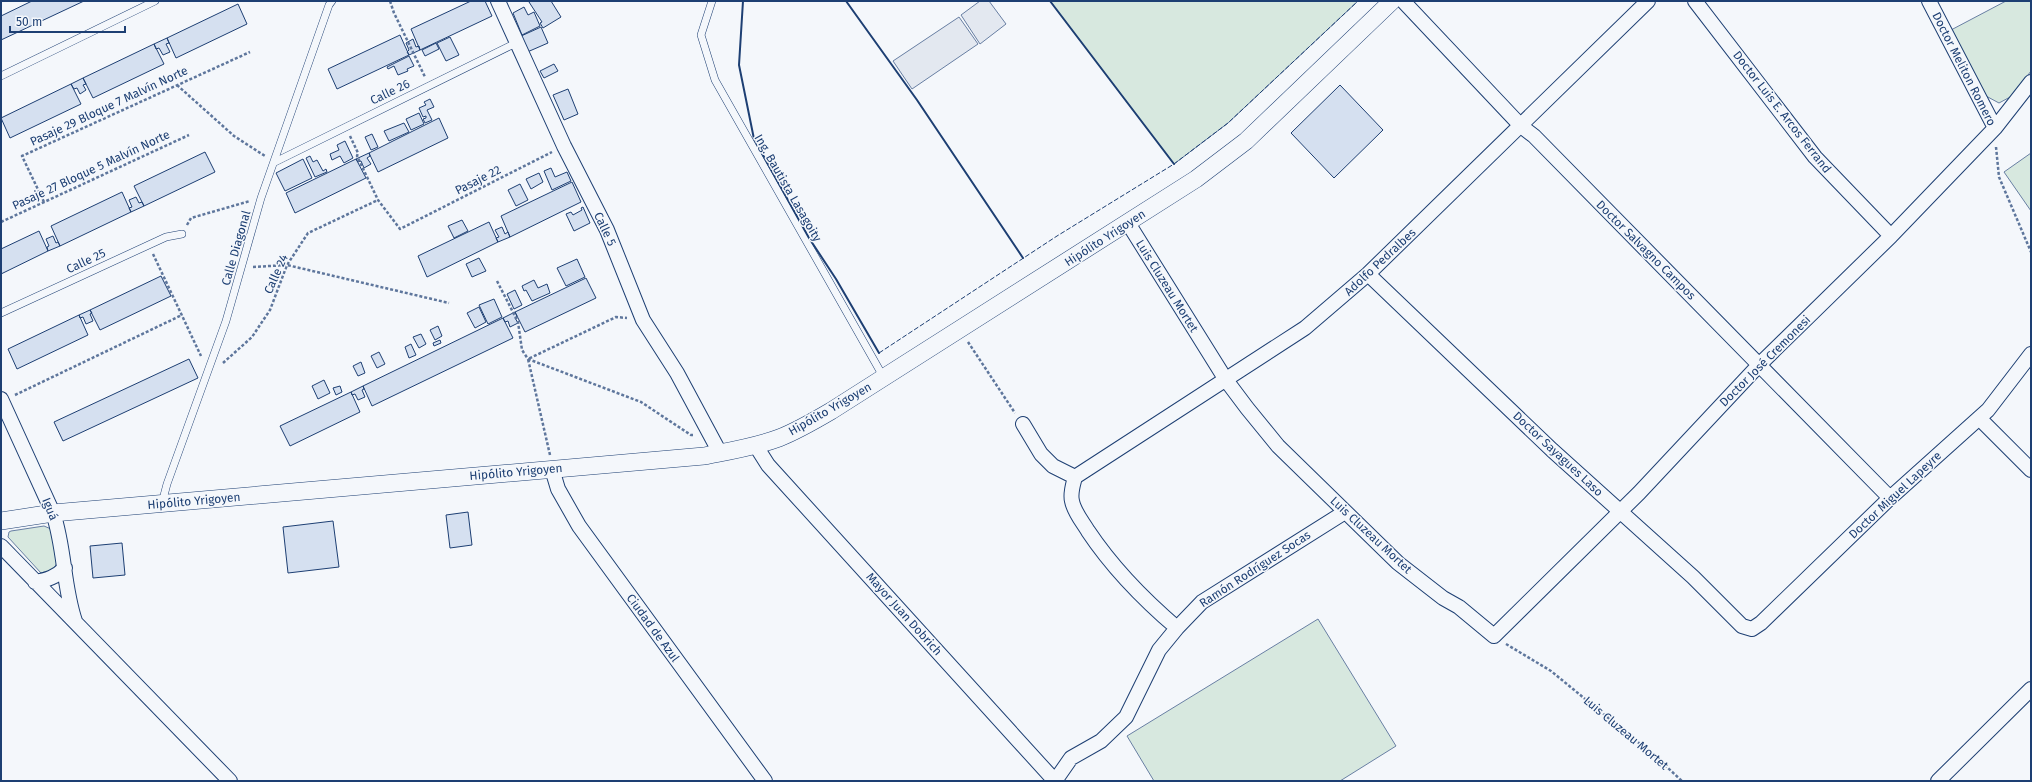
<svg xmlns="http://www.w3.org/2000/svg" width="2032" height="782" font-family="'Fira Sans',sans-serif">
<style>
.green{fill:#d7e8df;stroke:#687fa3}
.parking{fill:#e3e8f0;stroke:#687fa3}
.building{fill:#d5e0f0;stroke:#1d3f73}
.lines{fill:none;stroke-linecap:round;stroke-linejoin:round}
.service-casing{stroke:#1d3f73;stroke-width:8}
.minor-casing{stroke:#1d3f73;stroke-width:16}
.tertiary-casing{stroke:#1d3f73;stroke-width:18}
.path{stroke:#5e769c;stroke-width:2.5;stroke-dasharray:3 2;stroke-linecap:butt}
.service{stroke:#f4f7fb;stroke-width:7}
.minor{stroke:#f4f7fb;stroke-width:14}
.tertiary{stroke:#f4f7fb;stroke-width:17}
.fence{stroke:#1d3f73;stroke-width:1;stroke-dasharray:5 2;stroke-linecap:butt}
.wall{stroke:#1d3f73;stroke-width:2}
.labels{text-anchor:middle;dominant-baseline:central;stroke-width:3;stroke-linejoin:round;paint-order:stroke}
.street-label{font-size:12px;fill:#1d3f73;stroke:#f4f7fb}
</style>
<rect width="100%" height="100%" fill="#f4f7fb"/>
<!-- green -->
<path class="green" d="M1050,1H1358L1228,123L1174,164Z
M2006,1H2031V71L2012,96L1999,103L1986,96L1951,30Z
M2031,153V211L2004,172Z
M44,526L51,529L57,563L53,570L41,573L8,537L9,532L11,531Z
M1318,619L1396,746L1340,781H1154L1127,736Z"/>
<!-- parking -->
<path class="parking" d="M980,1H989L1006,24L980,44L961,15Z
M959,17L978,44L912,89L893,61Z"/>
<!-- building -->
<path class="building" d="M32,1H84L1,40V16Z
M471,1H485L492,16L420,50L411,29Z
M532,1H551L561,17L543,28L540,23L542,22L529,2Z
M238,4L247,24L176,58L167,38Z
M524,7L528,15L534,12L540,26L522,35L513,13Z
M541,27L548,43L525,53L519,37Z
M400,35L409,55L337,89L328,69Z
M450,37L459,55L446,61L437,43Z
M167,38L169,43L166,44L170,52L163,55L159,48L156,49L154,44Z
M413,39L416,47L419,46L420,50L409,55L407,52L409,50L406,43Z
M436,43L439,49L425,56L422,50Z
M154,44L164,64L93,98L83,78Z
M409,56L414,66L407,69L408,71L398,75L394,66L388,69L387,67Z
M554,64L558,71L544,78L540,71Z
M83,78L86,84L83,85L86,90L80,94L77,88L74,89L71,84Z
M71,84L81,104L10,138L1,118Z
M1340,85L1383,130L1334,178L1291,133Z
M568,89L578,114L564,120L553,95Z
M430,99L434,107L427,110L432,120L425,123L423,119L426,118V116L423,117L419,108L426,105L424,102Z
M419,113L424,124L411,130L406,119Z
M439,118L448,138L378,172L369,153Z
M404,123L409,132L389,141L384,131Z
M372,134L378,147L371,150L365,137Z
M345,141L353,158L344,163L340,156L332,160L330,154L339,150L337,145Z
M205,152L215,172L144,206L134,186Z
M369,153L370,156L367,158L371,164L364,168L361,161L358,162L356,159Z
M310,156L313,162L317,160L323,171L326,169L327,172L315,177L306,158Z
M303,159L312,178L285,191L276,173Z
M356,159L366,178L295,213L286,193Z
M551,168L555,177L567,172L571,181L552,190L544,171Z
M539,173L543,182L531,189L526,179Z
M572,182L581,202L510,237L501,216Z
M520,184L528,200L516,206L508,190Z
M122,192L131,212L60,246L51,226Z
M136,197L139,203L142,202L144,206L131,212L129,208L132,207L129,200Z
M583,207L590,223L574,231L566,214L571,212L573,215L582,210L581,208Z
M462,220L468,231L454,238L448,226Z
M489,222L498,242L427,277L418,256Z
M502,227L505,234L508,232L510,237L498,242L496,238L499,237L495,230Z
M39,231L48,251L1,274V249Z
M53,236L56,243L58,242L60,246L48,251L47,247L49,246L46,239Z
M479,258L486,271L472,277L466,264Z
M577,259L585,277L566,286L557,268Z
M161,276L171,296L100,330L90,310Z
M586,278L596,298L525,332L515,312Z
M534,280L538,288L547,284L550,293L532,301L526,290L524,291L522,286Z
M515,290L522,305L514,309L507,294Z
M494,299L502,317L488,324L479,305Z
M479,307L486,322L475,328L467,313Z
M90,310L92,313L90,314L93,321L86,324L83,317L80,318L79,315Z
M515,312L517,316L515,318L518,323L510,327L508,321L505,322L503,318Z
M79,315L88,335L17,369L8,349Z
M503,318L513,338L372,406L363,386Z
M438,326L442,336L435,340L430,330Z
M421,334L426,344L419,348L413,337Z
M440,340L441,343L434,346L433,343Z
M411,344L416,355L409,358L405,347Z
M379,352L385,364L377,368L371,356Z
M189,359L198,378L63,441L54,422Z
M361,362L365,373L358,376L353,366Z
M324,380L330,393L318,399L312,386Z
M340,386L342,392L336,395L333,388Z
M363,386L364,389L362,390L365,397L358,400L355,394L352,395L351,392Z
M351,392L360,412L290,446L280,426Z
M468,512L472,545L450,548L446,515Z
M333,521L339,567L288,573L283,527Z
M122,543L125,575L93,578L90,546Z"/>
<g class="lines">
<defs>
<path id="service" d="M712,1L701,35L715,80L884,378
M1,76L155,1
M275,162L516,43
M1,313L166,237L182,234
M162,503L167,484L226,321L261,198L329,5L332,1"/>
<path id="minor" d="M498,1L564,146L607,230L643,320L677,373L720,453
M1403,1L1521,126L1534,136L1890,498
M1695,1L1815,157L1891,236
M1929,1L1995,128
M1128,223L1226,380L1247,408L1278,446L1398,563L1443,598L1459,607L1494,636L1639,493L1759,365L1891,236L1995,128L2031,82
M1368,274L1552,450L1693,577L1742,626L1752,629L1761,623L1890,498L1988,410L2031,354
M1,399L53,513C65,548 63,586 75,621
M1979,418L2031,470
M1023,424L1041,454L1053,466L1075,477
M756,446L768,465L1055,781
M552,469L558,489L579,526L765,781
M1075,477L1305,328L1368,274L1648,1
M1075,477C1073,485 1070,493 1072,501C1074,512 1082,521 1088,531C1112,567 1143,599 1177,628
M1,546L230,781
M35,582C47,580 56,577 65,568
M1055,781L1071,758L1101,741L1126,717L1159,650L1177,628L1202,602L1345,512
M1938,781L2031,689"/>
<path id="tertiary" d="M1,521L53,513L704,456C729,451 755,447 779,438C797,431 814,421 831,411L1196,179L1246,141L1392,1"/>
</defs>
<!-- service casing -->
<use href="#service" class="service-casing"/>
<!-- minor casing -->
<use href="#minor" class="minor-casing"/>
<!-- tertiary casing -->
<use href="#tertiary" class="tertiary-casing"/>
<!-- path -->
<path class="path" d="M390,1L394,13L425,77
M177,85L234,136L265,156
M350,136L358,153L357,156L378,200L400,229L552,152
M1996,147L1999,177L2031,252
M44,202L22,156L250,52
M1,222L189,135
M187,225L191,218L250,201
M153,254L201,356
M253,267L287,265L449,303
M497,281L518,322L522,350L528,359L641,402L691,435H695
M968,342L1015,413
M223,363L252,337L270,310L287,265L308,233L378,200
M15,395L182,315
M550,455L528,359L616,317L627,318
M1506,644L1551,671L1656,757L1682,781"/>
<!-- service -->
<use href="#service" class="service"/>
<!-- minor -->
<use href="#minor" class="minor"/>
<!-- tertiary -->
<use href="#tertiary" class="tertiary"/>
<!-- fence -->
<path class="fence" d="M879,353L1057,236L1174,164L1228,123L1358,1"/>
<!-- wall -->
<path class="wall" d="M743,1L739,65L754,139L809,238L836,279L879,353
M846,1L917,100L1023,258
M1050,1L1174,164"/>
</g>
<g class="labels">
<!-- street labels -->
<g class="street-label">
<text transform="translate(1964 69) rotate(63)">Doctor Meliton Romero</text>
<text transform="translate(390 92) rotate(-26)">Calle 26</text>
<text transform="translate(109 106) rotate(-25)">Pasaje 29 Bloque 7 Malvín Norte</text>
<text transform="translate(1782 112) rotate(52)">Doctor Luis E. Arcos Ferrand</text>
<text transform="translate(91 170) rotate(-25)">Pasaje 27 Bloque 5 Malvín Norte</text>
<text transform="translate(478 180) rotate(-27)">Pasaje 22</text>
<text transform="translate(788 188) rotate(60)">Ing. Bautista Lasagoity</text>
<text transform="translate(605 229) rotate(65)">Calle 5</text>
<text transform="translate(1105 238) rotate(-33)">Hipólito Yrigoyen</text>
<text transform="translate(236 248) rotate(-74)">Calle Diagonal</text>
<text transform="translate(1646 250) rotate(45)">Doctor Salvagno Campos</text>
<text transform="translate(86 261) rotate(-25)">Calle 25</text>
<text transform="translate(1380 262) rotate(-43)">Adolfo Pedralbes</text>
<text transform="translate(276 274) rotate(-66)">Calle 24</text>
<text transform="translate(1167 286) rotate(58)">Luis Cluzeau Mortet</text>
<text transform="translate(1765 361) rotate(-45)">Doctor José Cremonesi</text>
<text transform="translate(830 409) rotate(-30)">Hipólito Yrigoyen</text>
<text transform="translate(1558 454) rotate(43)">Doctor Sayagues Laso</text>
<text transform="translate(516 472) rotate(-5)">Hipólito Yrigoyen</text>
<text transform="translate(1895 495) rotate(-43)">Doctor Miguel Lapeyre</text>
<text transform="translate(194 501) rotate(-5)">Hipólito Yrigoyen</text>
<text transform="translate(50 509) rotate(68)">Iguá</text>
<text transform="translate(1371 535) rotate(43)">Luis Cluzeau Mortet</text>
<text transform="translate(1255 569) rotate(-33)">Ramón Rodríguez Socas</text>
<text transform="translate(904 614) rotate(48)">Mayor Juan Dobrich</text>
<text transform="translate(653 628) rotate(54)">Ciudad de Azul</text>
<text transform="translate(1626 733) rotate(40)">Luis Cluzeau Mortet</text>
</g>
</g>
<!-- border -->
<rect width="2032" height="782" fill="none" stroke="#1d3f73" stroke-width="4"/>
<!-- scale -->
<path d="M10 26v6h115v-6" fill="none" stroke="#1d3f73" stroke-width="2"/>
<text x="16" y="26" font-size="12" fill="#1d3f73" stroke="#f4f7fb" stroke-width="3" paint-order="stroke">50 m</text>
</svg>
